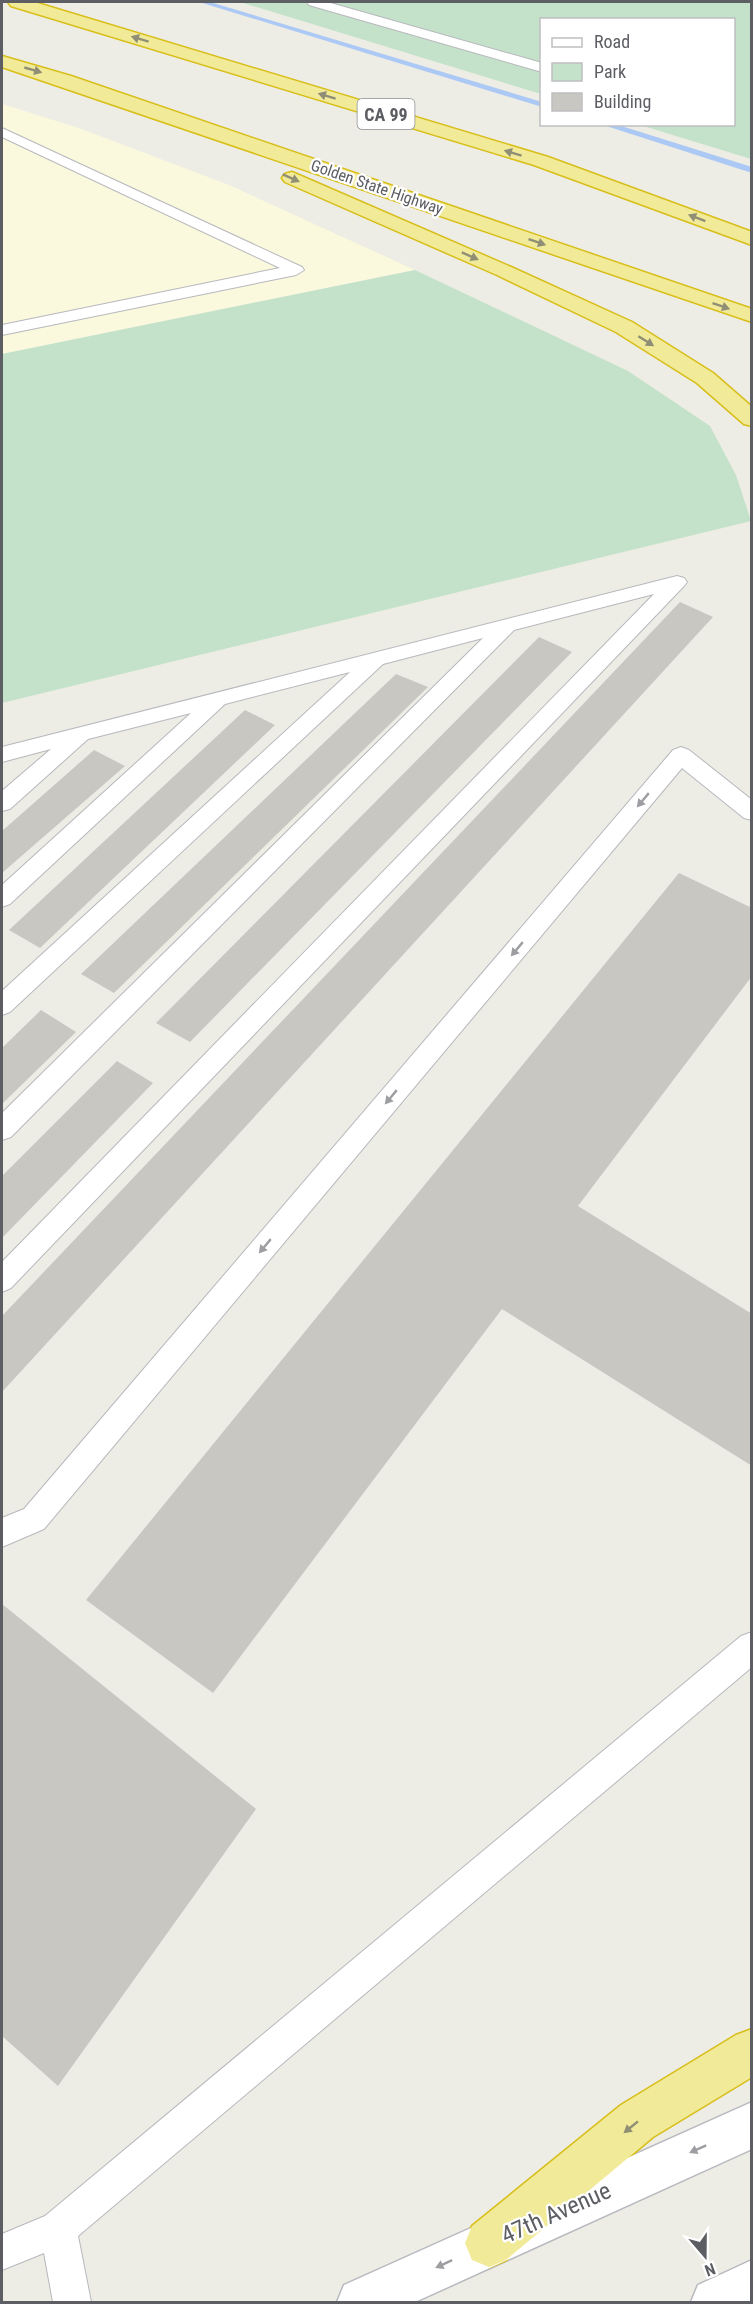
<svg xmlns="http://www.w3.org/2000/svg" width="753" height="2304" font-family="'Roboto Condensed',sans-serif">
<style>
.commercial{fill:#faf8dd}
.green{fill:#c4e2c9}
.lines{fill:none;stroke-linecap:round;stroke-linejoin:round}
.stream{fill:#acc9f5;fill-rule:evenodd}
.building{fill:#c9c7c1}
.service-casing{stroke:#b7b8bd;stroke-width:2}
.secondary-casing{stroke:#b8b9bf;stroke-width:3}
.motorway-casing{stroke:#d8be1a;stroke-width:3}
.service{fill:#fff;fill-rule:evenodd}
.secondary{fill:#fff;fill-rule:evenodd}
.motorway{fill:#f1ea98;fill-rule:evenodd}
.oneway{fill:#908f76}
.oneway2{fill:#9d9ea1}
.labels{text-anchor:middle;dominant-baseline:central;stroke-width:4.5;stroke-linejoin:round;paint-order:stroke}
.far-street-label{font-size:16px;fill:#5c5e63;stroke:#fff}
.shield{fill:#fff;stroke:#8d8e92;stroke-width:1.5}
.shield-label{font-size:18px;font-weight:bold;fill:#5c5e63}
.near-street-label{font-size:24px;fill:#5c5e63;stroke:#fff}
</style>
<rect width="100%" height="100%" fill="#edede5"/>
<!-- commercial -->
<path class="commercial" d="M2,104L79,128L229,185L415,270L2,354Z"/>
<!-- green -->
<path class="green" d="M240,2H751V159L640,125L734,124V20H542L541,94Z
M415,270L628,371L710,426L736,475L751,521L2,703V354Z"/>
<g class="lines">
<!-- stream -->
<path class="stream" d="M199,2H210L542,102V107Z
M600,124H615L752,167V173Z"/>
</g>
<!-- building -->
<path class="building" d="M680,602L713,617L2,1392V1316Z
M539,637L572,652L190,1042L156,1023Z
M396,674L428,687L114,993L81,974Z
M245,710L275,725L40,948L9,930Z
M94,750L125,766L2,873V831Z
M679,873L752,908V976L578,1206L752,1314V1466L502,1309L213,1693L86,1600Z
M41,1010L76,1032L2,1104V1048Z
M117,1061L153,1083L2,1238V1176Z
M2,1604L256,1809L58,2086L2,2036Z"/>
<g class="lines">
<defs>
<path id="service" d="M307,2H327L542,63V72L309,5Z
M2,128L302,267L304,270L296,275L2,335V325L280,268L2,137Z
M677,576L684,578L687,582L684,586L11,1288L2,1292V1262L654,594L514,630L11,1137L2,1140V1113L483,638L383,664L10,1012L2,1015V991L350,672L225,704L10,904L2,907V885L191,713L88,739L10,809L2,811V791L51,749L2,762V747Z
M681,747L689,750L752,800V820L744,818L682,768L44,1529L2,1547V1518L24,1509L673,750Z
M752,1632V1667L78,2236L91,2302H53L44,2253L2,2270V2234L45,2216L741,1636Z"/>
<path id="secondary" d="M752,2102V2149L415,2302H337L344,2285Z
M752,2260V2302H691L698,2285Z"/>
<path id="motorway" d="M8,2H34L548,157L752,232V245L534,165L11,6Z
M2,56L71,76L752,309V322L2,67Z
M292,172L511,267L632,322L713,373L752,407V426L744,424L697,383L616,332L497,275L285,182L282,178L285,174Z
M752,2029V2077L653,2137L506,2260L489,2267L472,2260L465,2243L472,2226L621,2105L736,2035Z"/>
</defs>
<!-- service casing -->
<use href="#service" class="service-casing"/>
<!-- secondary casing -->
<use href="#secondary" class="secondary-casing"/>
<!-- motorway casing -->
<use href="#motorway" class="motorway-casing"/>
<!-- service -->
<use href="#service" class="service"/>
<!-- secondary -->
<use href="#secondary" class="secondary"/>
<!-- motorway -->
<use href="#motorway" class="motorway"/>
</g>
<!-- one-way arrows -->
<defs><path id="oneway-solid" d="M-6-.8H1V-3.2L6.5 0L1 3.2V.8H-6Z" transform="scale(1.5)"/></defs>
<g class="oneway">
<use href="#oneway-solid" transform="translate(140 39) rotate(-163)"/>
<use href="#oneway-solid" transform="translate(33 70) rotate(16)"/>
<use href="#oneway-solid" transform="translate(327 96) rotate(-163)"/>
<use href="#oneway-solid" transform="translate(513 153) rotate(-163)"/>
<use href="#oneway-solid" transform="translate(291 178) rotate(24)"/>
<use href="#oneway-solid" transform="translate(697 218) rotate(-159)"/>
<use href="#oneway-solid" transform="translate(537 242) rotate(19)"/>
<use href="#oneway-solid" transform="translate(470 256) rotate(24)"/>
<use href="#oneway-solid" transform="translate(721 306) rotate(19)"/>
<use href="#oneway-solid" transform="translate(646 341) rotate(32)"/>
<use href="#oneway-solid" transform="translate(631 2127) rotate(141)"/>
</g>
<g class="oneway2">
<use href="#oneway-solid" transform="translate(643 800) rotate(130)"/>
<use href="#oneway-solid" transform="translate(517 949) rotate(130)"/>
<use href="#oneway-solid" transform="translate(391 1097) rotate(130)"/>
<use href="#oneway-solid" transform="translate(265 1246) rotate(130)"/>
<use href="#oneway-solid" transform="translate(698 2149) rotate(156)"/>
<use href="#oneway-solid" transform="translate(444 2264) rotate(155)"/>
</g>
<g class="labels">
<!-- far-street labels -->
<g class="far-street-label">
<text transform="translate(377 187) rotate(19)">Golden State Highway</text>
</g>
<!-- shield labels -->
<rect class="shield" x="357.5" y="99" width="57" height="30" rx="4.5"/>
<g class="shield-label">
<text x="386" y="114">CA 99</text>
</g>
<!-- near-street labels -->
<g class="near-street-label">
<text transform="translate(556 2213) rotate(-24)">47th Avenue</text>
</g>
</g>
<!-- border -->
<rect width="753" height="2304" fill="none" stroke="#5c5e63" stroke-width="6"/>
<!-- legend -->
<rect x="540" y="18" width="195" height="108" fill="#ffffff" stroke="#bebfc1" stroke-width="1.5"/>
<rect x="552" y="38" width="30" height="9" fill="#ffffff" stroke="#bebfc1" stroke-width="1.5"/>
<text x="594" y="48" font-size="18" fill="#5c5e63">Road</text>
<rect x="552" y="63" width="30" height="18" fill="#c4e2c9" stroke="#bebfc1" stroke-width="1.5"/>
<text x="594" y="78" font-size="18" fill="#5c5e63">Park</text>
<rect x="552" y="93" width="30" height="18" fill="#c9c7c1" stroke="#bebfc1" stroke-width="1.5"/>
<text x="594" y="108" font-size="18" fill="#5c5e63">Building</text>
<!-- north arrow -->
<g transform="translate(705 2256) rotate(160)" stroke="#ffffff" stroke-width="4.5" paint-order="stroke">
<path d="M0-4.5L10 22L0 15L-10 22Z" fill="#5c5e63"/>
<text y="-9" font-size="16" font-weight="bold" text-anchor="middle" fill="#5c5e63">N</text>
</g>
</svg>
